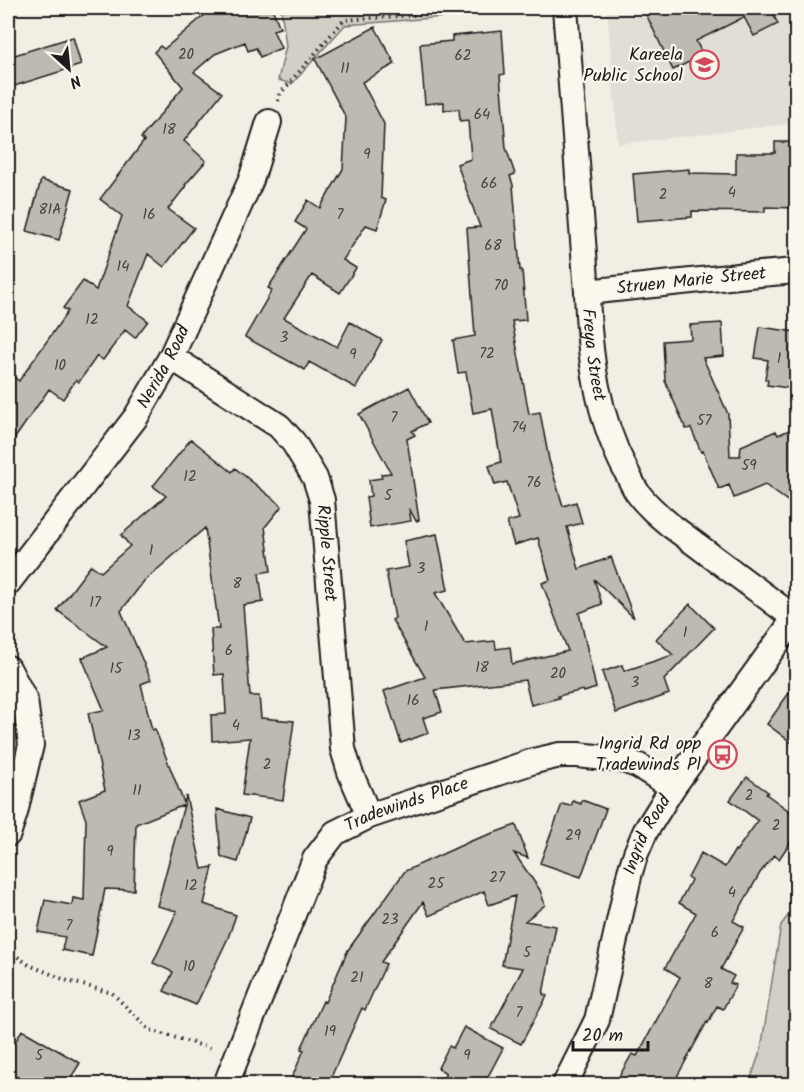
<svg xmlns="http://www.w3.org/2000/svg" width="804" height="1092" font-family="Kalam,sans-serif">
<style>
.built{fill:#e2ded5}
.park{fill:#d2cfc6;stroke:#777671;stroke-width:1.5}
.building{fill:#bdbab1;stroke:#1c1c1c;stroke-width:1.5}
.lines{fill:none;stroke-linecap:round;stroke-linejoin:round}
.minor-casing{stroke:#1c1c1c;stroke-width:28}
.path{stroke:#1c1c1c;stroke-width:4;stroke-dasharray:1.5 4.5;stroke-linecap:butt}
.minor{stroke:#fbf7ec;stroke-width:24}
.labels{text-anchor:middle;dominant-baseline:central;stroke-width:4.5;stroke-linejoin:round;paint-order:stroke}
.number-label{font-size:15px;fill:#444441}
.poi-label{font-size:18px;fill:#1c1c1c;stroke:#fbf7ec;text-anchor:end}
.street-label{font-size:18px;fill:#1c1c1c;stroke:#fbf7ec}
</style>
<rect width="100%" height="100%" fill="#f2eee4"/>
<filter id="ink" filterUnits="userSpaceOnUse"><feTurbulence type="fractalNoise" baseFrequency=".0167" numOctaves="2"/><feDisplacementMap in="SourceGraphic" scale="12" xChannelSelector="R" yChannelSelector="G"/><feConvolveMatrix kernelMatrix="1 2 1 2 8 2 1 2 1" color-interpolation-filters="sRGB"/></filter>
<g filter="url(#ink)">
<!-- built -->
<path class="built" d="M607,8H796V123L618,144Z"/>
<!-- park -->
<path class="park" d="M281,8H531V10L345,25L292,84L278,80L286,46Z
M796,905V1084H749L761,1049L781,925Z"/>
<!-- building -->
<path class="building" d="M213,8H272L280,28L273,30L281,48L260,57L256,48L248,51L245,42L215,54L194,72L222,93L184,141L206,161L185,185L186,186L168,209L194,228L164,267L148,254L128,306L148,321L135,338L125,330L103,360L97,356L79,382L76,380L63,399L49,389L8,448V372L19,381L68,311L63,308L83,281L96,290L122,216L100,199L144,141L141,138L183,87L154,52L160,46L164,49Z
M643,8H770L778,24L754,36L744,17L696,41L703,55L673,70Z
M375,27L395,64L362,82L384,124L381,198L386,200L377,229L366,225L343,260L356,268L340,293L312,275L284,318L337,347L350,322L382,340L356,388L309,362L305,370L245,337L272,290L268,288L306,229L295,222L308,200L320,208L343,169L346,118L315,59Z
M502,31L505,74L500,75L506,148L515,174L510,176L513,185L520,270H522L526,320L512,321L529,414L540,412L549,460L563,506L576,502L582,523L567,527L579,569L611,557L634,618L594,579L602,604L579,613L596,688L584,692L583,690L558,696L559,698L531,705L525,680L435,690L442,712L423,718L428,733L401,743L384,691L425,677L392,620L395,618L386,571L409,567L404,541L437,534L448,590L435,593L465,644L495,641L496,649L510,647L512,664L568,651L542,583L550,580L538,538L514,545L507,522L519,519L507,482L495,485L489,466L501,462L492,409L473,413L466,372L458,373L453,340L475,336L467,228L480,227L457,164L471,159L468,120L460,121L459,109L444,110V102L425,104L420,44L452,41V36Z
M73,37L81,65L8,88V57Z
M775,142H796V208L765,207V212L692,211V217L637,221L633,174L689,169V173L736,174V153H775Z
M41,180L73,189L59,240L27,231Z
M722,323L724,356L703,358L728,414L730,456H740L741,446L776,431L778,435L789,430L796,446V507L765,485L734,498L729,485L719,489L703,451L701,452L691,428L686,429L665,381L663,341L691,339L690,325Z
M760,327L796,332V389L767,385L768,380L765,379L768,360L755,358Z
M409,387L428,423L412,431L415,435L407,439L419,520L416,521L409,508L411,521L370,528L366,497L371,496L369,480L382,478L381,474L391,473L359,414Z
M191,439L232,472L235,468L282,506L265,527L271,571L259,573L263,602L243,605L250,696H259L261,718L294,721L283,800L242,795L250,738L212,741L211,715L226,714L224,674L214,675L211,629H219L205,528L144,581L121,611L151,680L141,684L152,730L155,729L184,803L186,796L202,869L213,867L204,904L236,915L228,938L196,1005L164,991L173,972L153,963L177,911L157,906L184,805L136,824L134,890L105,889L92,956L62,950L65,937L38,932L45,900L72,905L73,898L84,900L86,820L79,800L105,790L88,713L104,710L82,658L107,647L57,610L91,565L101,572L130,546L121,535L166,496L153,486Z
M690,604L714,628L664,680L669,694L616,713L602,672L622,665L624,671L673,655L656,639Z
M796,683V746L767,724Z
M747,777L768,792L766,794L796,816V834L779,859L774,855L760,873L733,921L744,927L721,969L734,976L730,983L736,985L723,1009L717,1006L708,1023L707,1022L673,1084H615L632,1054L637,1056L680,977L665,968L696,913L679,903L691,880L688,878L701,853L725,867L735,850L736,851L758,821L730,800Z
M582,800L606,809L581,877L540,863L562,804L571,806L573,801L581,804Z
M217,809L250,818L238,862L221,857Z
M516,825L528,858L514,853L540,890L545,905L525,921L556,926L543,994L547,996L521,1044L491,1029L523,968L502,965L515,896L489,905L484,891L429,916L423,902L381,962L386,964L365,1010L362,1008L328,1084H289L304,1050L301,1049L323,1001L325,1002L348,950L405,871L471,841Z
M464,1027L503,1048L484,1084H440L446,1073L438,1068L449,1046L453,1048Z
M22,1030L80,1063L67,1084H8V1055Z"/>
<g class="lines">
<defs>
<g id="minor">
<path id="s1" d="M565,8L587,292C589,354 597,416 626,471C630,478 633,486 637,492C646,505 658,515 670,525L796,619"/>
<path id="s2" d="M587,292L748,275L796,271"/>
<path id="s3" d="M171,357L279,426L294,443L315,478L322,500L343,749L350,772L369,816"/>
<path id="s4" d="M8,583L136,417L171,357L251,180L269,122"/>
<path d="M8,668L25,700L31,745L15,813L8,834"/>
<path id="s5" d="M226,1084L315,859L335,833L369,816L534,761L560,755H578L623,760L639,766L673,787"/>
<path id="s6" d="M565,1084L597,1020L630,872L636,853L645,832L673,787L795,618"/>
</g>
</defs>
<!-- minor casing -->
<use href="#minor" class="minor-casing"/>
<!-- path -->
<path class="path" d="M278,101L280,94L344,20L511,8
M8,950L29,965L68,981L112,993L150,1030L213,1049"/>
<!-- minor -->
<use href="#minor" class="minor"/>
</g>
</g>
<!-- icons -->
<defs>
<symbol id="school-ring" viewBox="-11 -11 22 22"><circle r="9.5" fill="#fbf7ec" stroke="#d1495b" stroke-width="1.5"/><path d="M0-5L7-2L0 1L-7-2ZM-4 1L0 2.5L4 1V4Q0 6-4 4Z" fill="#d1495b"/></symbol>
<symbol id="bus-ring" viewBox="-11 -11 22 22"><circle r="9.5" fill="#fbf7ec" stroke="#d1495b" stroke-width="1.5"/><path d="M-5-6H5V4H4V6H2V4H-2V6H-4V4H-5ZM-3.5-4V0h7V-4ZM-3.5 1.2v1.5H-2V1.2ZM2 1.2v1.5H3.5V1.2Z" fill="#d1495b"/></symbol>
</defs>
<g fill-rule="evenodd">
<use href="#school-ring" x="688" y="48" width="33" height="33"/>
<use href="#bus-ring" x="706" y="738" width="33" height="33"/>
</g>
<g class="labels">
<!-- number labels -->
<g class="number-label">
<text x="186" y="55">20</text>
<text x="463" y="56">62</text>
<text x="345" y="69">11</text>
<text x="482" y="115">64</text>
<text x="169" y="130">18</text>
<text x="367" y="155">9</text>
<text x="489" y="184">66</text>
<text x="732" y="193">4</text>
<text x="663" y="195">2</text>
<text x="50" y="210">81A</text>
<text x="149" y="215">16</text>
<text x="340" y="215">7</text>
<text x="493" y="246">68</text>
<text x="123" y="267">14</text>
<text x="501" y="286">70</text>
<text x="92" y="320">12</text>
<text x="284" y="338">3</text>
<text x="487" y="354">72</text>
<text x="353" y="355">9</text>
<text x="779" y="359">1</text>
<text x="60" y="366">10</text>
<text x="394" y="418">7</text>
<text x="704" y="421">57</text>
<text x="519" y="428">74</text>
<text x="749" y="466">59</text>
<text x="190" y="477">12</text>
<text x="534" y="483">76</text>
<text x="388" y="496">5</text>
<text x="151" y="551">1</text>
<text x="421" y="569">3</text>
<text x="237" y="584">8</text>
<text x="95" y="603">17</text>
<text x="426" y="627">1</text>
<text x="685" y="633">1</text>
<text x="229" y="651">6</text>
<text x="482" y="668">18</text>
<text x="116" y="669">15</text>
<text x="558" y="674">20</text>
<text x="635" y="683">3</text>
<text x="413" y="701">16</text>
<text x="236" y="726">4</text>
<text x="134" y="736">13</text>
<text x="267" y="765">2</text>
<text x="137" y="791">11</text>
<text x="749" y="796">2</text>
<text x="776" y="826">2</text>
<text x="573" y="836">29</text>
<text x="110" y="852">9</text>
<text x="497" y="878">27</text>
<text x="436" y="884">25</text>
<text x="191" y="886">12</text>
<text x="732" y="893">4</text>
<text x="390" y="920">23</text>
<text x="69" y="926">7</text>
<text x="715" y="933">6</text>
<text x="527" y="953">5</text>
<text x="189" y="967">10</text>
<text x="357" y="978">21</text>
<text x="708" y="984">8</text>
<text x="519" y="1013">7</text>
<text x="330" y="1032">19</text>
<text x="39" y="1056">5</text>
<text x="467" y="1056">9</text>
</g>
<!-- poi labels -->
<g class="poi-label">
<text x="683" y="55">Kareela<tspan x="683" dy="21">Public School</tspan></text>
<text x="701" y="744">Ingrid Rd opp<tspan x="701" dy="21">Tradewinds Pl</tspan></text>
</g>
<!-- street labels -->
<g class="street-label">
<text stroke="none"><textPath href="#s2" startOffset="105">Struen Marie Street</textPath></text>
<text stroke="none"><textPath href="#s1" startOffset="348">Freya Street</textPath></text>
<text stroke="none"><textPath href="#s4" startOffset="267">Nerida Road</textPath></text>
<text stroke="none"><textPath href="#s3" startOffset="268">Ripple Street</textPath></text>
<text stroke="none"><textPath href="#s5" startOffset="352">Tradewinds Place</textPath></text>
<text stroke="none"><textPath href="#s6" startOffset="264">Ingrid Road</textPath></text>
</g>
</g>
<!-- margin -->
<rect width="804" height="1092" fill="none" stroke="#fbf7ec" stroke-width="30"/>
<rect x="15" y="15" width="774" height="1062" fill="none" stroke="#1c1c1c" stroke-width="2" filter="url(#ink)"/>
<!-- north arrow -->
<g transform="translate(69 69) rotate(153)" stroke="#fbf7ec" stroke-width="4.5" paint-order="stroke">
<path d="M0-4.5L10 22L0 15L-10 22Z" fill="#1c1c1c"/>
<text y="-9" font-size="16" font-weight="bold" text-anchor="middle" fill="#1c1c1c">N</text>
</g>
<!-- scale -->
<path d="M573 1041v9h75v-9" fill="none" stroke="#1c1c1c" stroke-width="3"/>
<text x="582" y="1041" font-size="18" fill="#1c1c1c" stroke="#fbf7ec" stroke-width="4.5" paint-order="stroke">20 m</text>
</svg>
